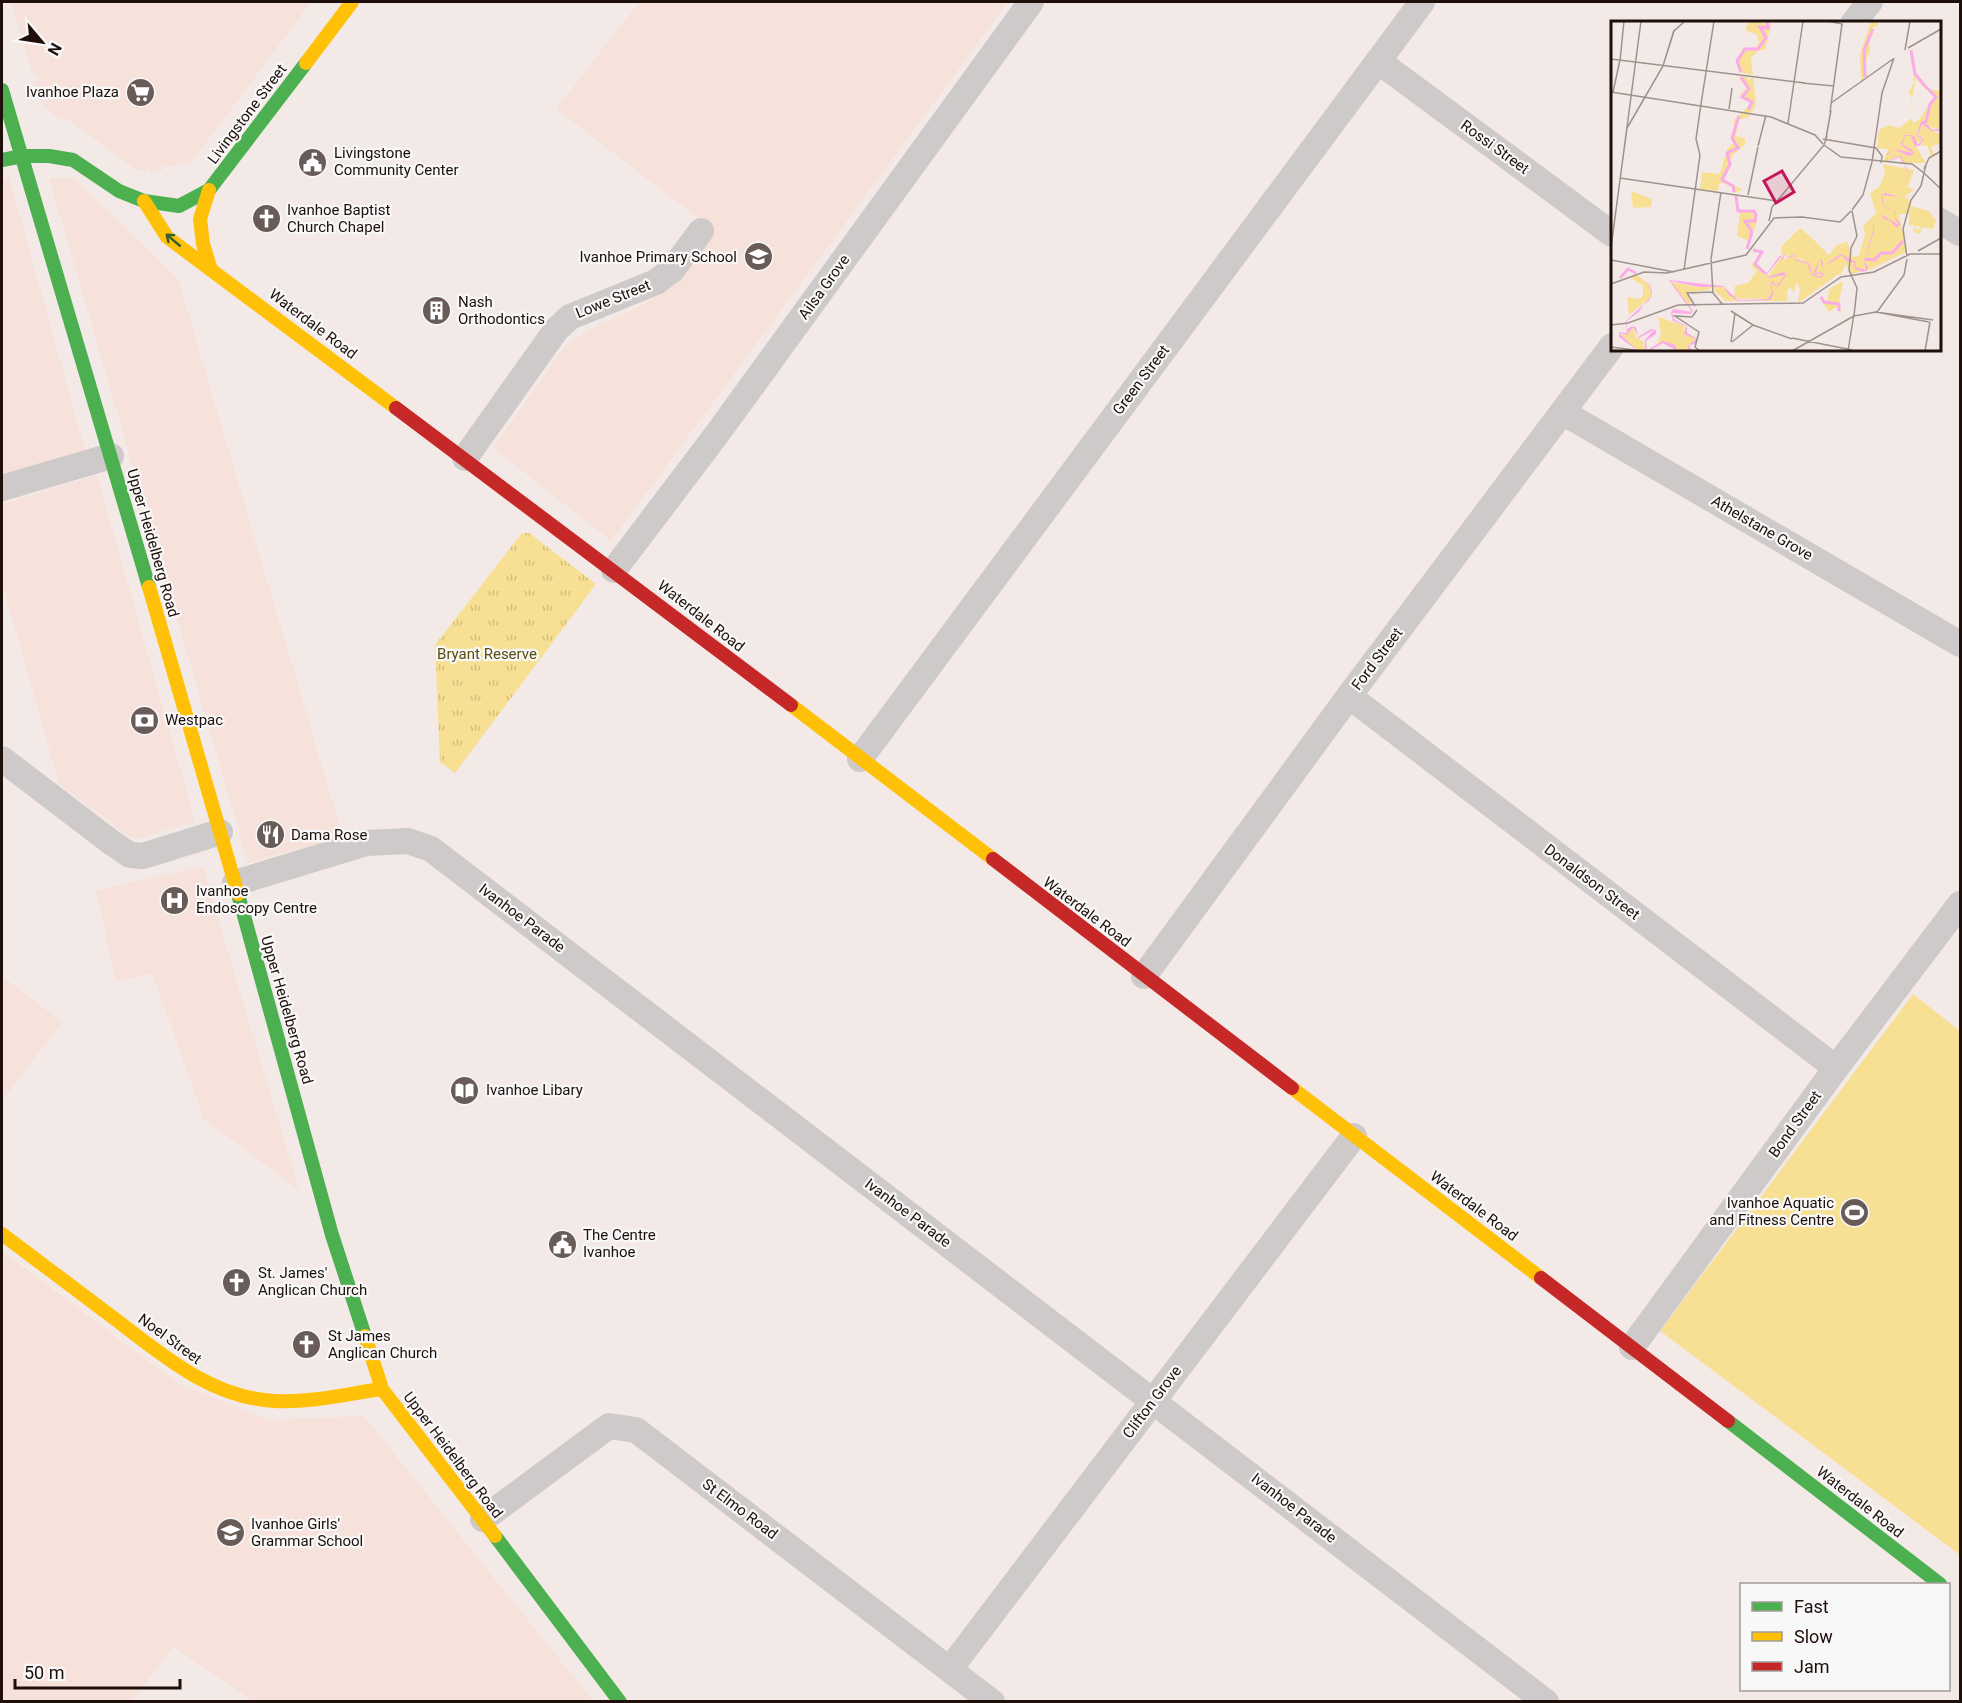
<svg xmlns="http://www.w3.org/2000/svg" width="1962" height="1703" font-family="Roboto,sans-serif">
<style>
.built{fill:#f7e1db}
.park{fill:url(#park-tufts)}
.garden{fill:#f7e093}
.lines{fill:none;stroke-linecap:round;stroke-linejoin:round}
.street{stroke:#cecac9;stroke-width:26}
.fast{stroke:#4caf50;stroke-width:14}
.slow{stroke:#ffc107;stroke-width:14}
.jam{stroke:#c62828;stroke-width:14}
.oneway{stroke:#355f2e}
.labels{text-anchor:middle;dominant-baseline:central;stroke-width:4.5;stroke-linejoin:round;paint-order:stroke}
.poi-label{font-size:15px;fill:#1e0f0b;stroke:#f8f8f8;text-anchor:start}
.street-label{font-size:15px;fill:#1e0f0b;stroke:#f8f8f8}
.park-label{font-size:15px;fill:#5a4c0f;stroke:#f8f8f8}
.inset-river{fill:none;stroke:#fbace8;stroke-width:3}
.inset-road{fill:none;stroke:#9e928f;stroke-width:1.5}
.view{fill:#c2185b;fill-opacity:0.15;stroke:#c2185b;stroke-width:3}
.inset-edge{fill:none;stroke:#1e0f0b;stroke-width:3}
</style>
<defs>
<pattern id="park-tufts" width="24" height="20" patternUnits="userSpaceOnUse" patternTransform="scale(1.5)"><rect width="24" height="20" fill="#f7e093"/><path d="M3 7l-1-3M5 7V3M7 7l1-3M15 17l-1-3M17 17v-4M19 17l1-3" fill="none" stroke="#d3bf7d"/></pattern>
</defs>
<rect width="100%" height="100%" fill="#f3eae7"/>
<!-- built -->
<path class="built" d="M11,2H311L190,164L163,166V170L151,173L149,168L138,171L64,117L61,120L46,109L40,100L34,84L39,78L31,69Z
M639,2H1008L611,541L493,448L565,346L590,329L635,309L677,284L715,231L556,109Z
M9,177L87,457L2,482V179Z
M73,177L178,279L343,837L248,863L49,178Z
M97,475L195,821L146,837L131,838L59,784L2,583V504Z
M202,866L299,1190L204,1119L152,973L116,982L96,891Z
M2,976L62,1022L2,1101Z
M2,1251L179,1384L269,1420L364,1416L593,1701H253L173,1647L132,1701H2Z"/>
<!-- park -->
<path class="park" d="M522,533H529L596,584L455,773L440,762L435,645Z"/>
<!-- garden -->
<path class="garden" d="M1913,994L1960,1031V1555L1660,1331Z"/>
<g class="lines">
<!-- street -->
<path class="street" d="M1854,22L1870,2
M1378,61L1612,234
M1940,221L1960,233
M1564,413L1960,644
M465,458L556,330L570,317L656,282L672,270L701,231
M2,488L111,456
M614,570L717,434L1031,2
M1349,696L1836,1068
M2,759L112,843L130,855L143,856L220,832
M860,759L1422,2
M235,883L366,843L408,841L431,849L1546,1702
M1144,976L1349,696L1612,346
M1632,1347L1836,1068L1960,904
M483,1519L609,1426L636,1430L992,1702
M950,1669L1354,1136"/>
<!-- fast -->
<path class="fast" d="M2,90L149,587
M2,160L23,156H49L73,160L119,191L144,201L179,206L209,190L306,63
M238,894L332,1235L365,1336
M1728,1421L1940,1584
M495,1536L620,1702"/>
<!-- slow -->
<path class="slow" d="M306,63L352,2
M209,190L200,219L203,244L211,270
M144,201L167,237L396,408
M149,587L238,894
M791,705L993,859
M1292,1088L1541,1278
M2,1234C37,1260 72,1287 107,1313C158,1351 207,1397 274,1401C310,1403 346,1394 382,1389
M365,1336L382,1389L495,1536"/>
<!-- jam -->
<path class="jam" d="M396,408L791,705
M993,859L1292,1088
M1541,1278L1728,1421"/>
</g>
<!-- one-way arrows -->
<defs><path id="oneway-shaft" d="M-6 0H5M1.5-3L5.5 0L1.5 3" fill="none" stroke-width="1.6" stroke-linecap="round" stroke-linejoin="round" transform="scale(1.5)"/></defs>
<use class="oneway" href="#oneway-shaft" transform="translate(173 240) rotate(-140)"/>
<!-- icons -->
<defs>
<symbol id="supermarket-disc" viewBox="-11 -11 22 22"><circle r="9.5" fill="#695c58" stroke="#f8f8f8"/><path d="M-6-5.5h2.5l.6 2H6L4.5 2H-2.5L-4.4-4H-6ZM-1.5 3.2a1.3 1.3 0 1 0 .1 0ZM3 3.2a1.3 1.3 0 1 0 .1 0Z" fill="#fff"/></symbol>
<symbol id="civic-disc" viewBox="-11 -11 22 22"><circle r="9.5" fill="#695c58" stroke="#f8f8f8"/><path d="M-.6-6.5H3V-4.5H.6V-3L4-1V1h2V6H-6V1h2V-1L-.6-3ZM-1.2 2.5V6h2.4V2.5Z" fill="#fff"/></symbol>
<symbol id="church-disc" viewBox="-11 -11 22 22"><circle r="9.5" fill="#695c58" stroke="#f8f8f8"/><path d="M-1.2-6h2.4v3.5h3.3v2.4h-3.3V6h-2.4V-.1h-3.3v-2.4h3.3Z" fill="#fff"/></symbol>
<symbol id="school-disc" viewBox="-11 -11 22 22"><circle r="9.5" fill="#695c58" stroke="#f8f8f8"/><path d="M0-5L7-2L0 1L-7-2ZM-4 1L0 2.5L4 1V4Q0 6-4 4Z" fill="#fff"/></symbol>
<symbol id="building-disc" viewBox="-11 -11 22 22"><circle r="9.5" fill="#695c58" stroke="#f8f8f8"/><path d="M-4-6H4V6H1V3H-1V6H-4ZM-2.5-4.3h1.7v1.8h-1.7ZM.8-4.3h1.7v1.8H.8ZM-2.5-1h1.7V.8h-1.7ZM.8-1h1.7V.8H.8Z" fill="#fff"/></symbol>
<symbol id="bank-disc" viewBox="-11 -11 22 22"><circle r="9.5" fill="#695c58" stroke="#f8f8f8"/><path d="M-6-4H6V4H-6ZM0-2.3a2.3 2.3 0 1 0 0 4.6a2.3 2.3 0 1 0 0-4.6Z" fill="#fff"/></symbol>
<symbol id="restaurant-disc" viewBox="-11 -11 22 22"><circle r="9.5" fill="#695c58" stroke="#f8f8f8"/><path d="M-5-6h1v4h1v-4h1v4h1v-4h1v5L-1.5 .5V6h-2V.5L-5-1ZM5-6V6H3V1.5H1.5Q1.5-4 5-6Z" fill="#fff"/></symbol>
<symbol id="hospital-disc" viewBox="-11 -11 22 22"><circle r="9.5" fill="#695c58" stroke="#f8f8f8"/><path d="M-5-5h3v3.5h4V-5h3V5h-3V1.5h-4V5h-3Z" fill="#fff"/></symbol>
<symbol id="library-disc" viewBox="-11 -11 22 22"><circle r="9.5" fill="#695c58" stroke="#f8f8f8"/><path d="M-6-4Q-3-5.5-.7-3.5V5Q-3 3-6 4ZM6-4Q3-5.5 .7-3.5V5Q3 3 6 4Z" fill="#fff"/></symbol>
<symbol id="stadium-disc" viewBox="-11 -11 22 22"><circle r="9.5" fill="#695c58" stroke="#f8f8f8"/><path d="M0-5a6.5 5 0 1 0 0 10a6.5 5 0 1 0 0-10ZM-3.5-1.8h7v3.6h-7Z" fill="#fff"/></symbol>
</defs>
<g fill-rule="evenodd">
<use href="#supermarket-disc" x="124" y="76" width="33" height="33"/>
<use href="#civic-disc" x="296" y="146" width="33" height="33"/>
<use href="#church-disc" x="250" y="202" width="33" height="33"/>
<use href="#school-disc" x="742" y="240" width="33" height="33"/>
<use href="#building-disc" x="420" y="294" width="33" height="33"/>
<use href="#bank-disc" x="128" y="704" width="33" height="33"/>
<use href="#restaurant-disc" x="254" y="818" width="33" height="33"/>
<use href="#hospital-disc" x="158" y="884" width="33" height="33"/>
<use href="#library-disc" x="448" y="1074" width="33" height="33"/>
<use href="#stadium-disc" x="1838" y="1196" width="33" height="33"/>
<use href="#civic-disc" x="546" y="1228" width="33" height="33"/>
<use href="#church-disc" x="220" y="1266" width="33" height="33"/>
<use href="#church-disc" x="290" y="1328" width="33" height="33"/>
<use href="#school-disc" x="214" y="1516" width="33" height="33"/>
</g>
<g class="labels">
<!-- poi labels -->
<g class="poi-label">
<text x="119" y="92" text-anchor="end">Ivanhoe Plaza</text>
<text x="334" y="153">Livingstone<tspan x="334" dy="17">Community Center</tspan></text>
<text x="287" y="210">Ivanhoe Baptist<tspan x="287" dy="17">Church Chapel</tspan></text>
<text x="737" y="257" text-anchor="end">Ivanhoe Primary School</text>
<text x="458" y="302">Nash<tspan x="458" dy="17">Orthodontics</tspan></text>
<text x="165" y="720">Westpac</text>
<text x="291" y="835">Dama Rose</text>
<text x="196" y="891">Ivanhoe<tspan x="196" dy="17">Endoscopy Centre</tspan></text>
<text x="486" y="1090">Ivanhoe Libary</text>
<text x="1834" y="1203" text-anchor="end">Ivanhoe Aquatic<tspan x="1834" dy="17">and Fitness Centre</tspan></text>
<text x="583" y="1235">The Centre<tspan x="583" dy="17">Ivanhoe</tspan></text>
<text x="258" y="1273">St. James'<tspan x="258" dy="17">Anglican Church</tspan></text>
<text x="328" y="1336">St James<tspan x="328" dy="17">Anglican Church</tspan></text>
<text x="251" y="1524">Ivanhoe Girls'<tspan x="251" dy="17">Grammar School</tspan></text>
</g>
<!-- street labels -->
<g class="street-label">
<text transform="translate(247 114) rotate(-53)">Livingstone Street</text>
<text transform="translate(1495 147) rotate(36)">Rossi Street</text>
<text transform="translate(824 287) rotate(-54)">Ailsa Grove</text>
<text transform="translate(613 299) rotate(-22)">Lowe Street</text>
<text transform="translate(313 324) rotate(37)">Waterdale Road</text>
<text transform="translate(1141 380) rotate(-53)">Green Street</text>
<text transform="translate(1762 528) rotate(30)">Athelstane Grove</text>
<text transform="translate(153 543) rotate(74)">Upper Heidelberg Road</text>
<text transform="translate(701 616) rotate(38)">Waterdale Road</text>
<text transform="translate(1377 659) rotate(-53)">Ford Street</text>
<text transform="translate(1592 882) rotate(37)">Donaldson Street</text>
<text transform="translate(1087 912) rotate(37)">Waterdale Road</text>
<text transform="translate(522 918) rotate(37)">Ivanhoe Parade</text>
<text transform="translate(287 1010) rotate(74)">Upper Heidelberg Road</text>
<text transform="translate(1795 1124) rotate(-54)">Bond Street</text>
<text transform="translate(1474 1206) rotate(37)">Waterdale Road</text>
<text transform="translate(908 1213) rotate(37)">Ivanhoe Parade</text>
<text transform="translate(170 1339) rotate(36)">Noel Street</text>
<text transform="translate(1152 1402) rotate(-53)">Clifton Grove</text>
<text transform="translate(453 1455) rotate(53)">Upper Heidelberg Road</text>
<text transform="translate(1860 1502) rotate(38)">Waterdale Road</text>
<text transform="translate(1294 1508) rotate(38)">Ivanhoe Parade</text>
<text transform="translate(740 1509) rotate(37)">St Elmo Road</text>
</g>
<!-- park labels -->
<g class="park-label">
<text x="487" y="654">Bryant Reserve</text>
</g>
</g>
<!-- overview -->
<g transform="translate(1611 21)">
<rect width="330" height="330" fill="#f3eae7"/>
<path d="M312,103L330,114V122L320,126L323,133L319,135L317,125L309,124L313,118L307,114ZM199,215L218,234L226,224L235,221L221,239L229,252L187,282L189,267L185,262L183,271L178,266L175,275L161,260L157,278L123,276L124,265L137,262L146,250L141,246L142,240L157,257L170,236L172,239L183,234L193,242L198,244L190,238L191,226ZM293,219L295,231L258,249L255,240L258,221L276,225L280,232ZM47,296L74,305L73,309L85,318L79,324V330H66L55,321L46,324L50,312Z" fill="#f7e093"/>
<path d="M166,244L159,256L169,245L162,258L173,252L174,258L167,265L159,262L161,271L159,277L126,278L129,274L147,266L151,276L144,275L147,267L134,275L139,276L129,277H158L157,261L156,267L154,260L145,264L144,263L145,255V263L149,256L155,260V253L159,257L158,256L159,252ZM59,261L88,266L101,265L98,269L75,272L82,281L77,283ZM22,306L25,316L33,321L34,330L26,329L8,313L15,314Z" fill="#f7e093"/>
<path d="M144,0L160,3L154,29H148L140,37L142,54L128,51L125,40L132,27H145L148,22L146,14L134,9L137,2ZM260,0L267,2V5L262,6V14L258,15L259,30L253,44L254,53H258L250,60L249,33ZM300,25L305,53L318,68L330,70V109L309,103L306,115L311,118L304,124L315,142H291L288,135L272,142L277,128L266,127L268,109L277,104L288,107L301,97L302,102L308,99L323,77L322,71L313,67L305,57L298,96L301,75L297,72L303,61ZM137,55V59L142,56L145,84L138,96L127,99L125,115L134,117V123L121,135L112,158L132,169L123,172L121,166L112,162L108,163L107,170L89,168L91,151L109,153L116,128L123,122V99L140,83L129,74L136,67L127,56ZM272,143L303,149L297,166L303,169L293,176L299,179L297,193H288L293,219L280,232L276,225L258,221L255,240L258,249L240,253L235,243L229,255L221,239L236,220L242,236L248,235L254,213L252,205L265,192L259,172L268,166L274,153ZM20,170L41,178L40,186L22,187ZM137,190L144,192L146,201L138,220L126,215L129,191ZM189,207L199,215L191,226L193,235L185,239L184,233L178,236L175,233L171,237L170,226ZM26,254L38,264L41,275L18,294L16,276L29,278L32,274V265L19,256ZM232,260L228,281L230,292L225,286L218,291L211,281L216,282L218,268ZM161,261L177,275L176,280H110L114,279L104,271L103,265L113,266L127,280L157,279Z" fill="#f7e093"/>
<path d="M299,185L318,190L325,200L322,208L311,206L309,213L302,211V206L307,209L310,206L298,204Z" fill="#f7e093"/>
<path d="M309,102L317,104L321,109L327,108L330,110H321L311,103L307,114L313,118L308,125H304L300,115H294L291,123L301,129L303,133L298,135L282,128L276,135L277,140L288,135H290L298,152L288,176L271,174L273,185L285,191L284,196L289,202V205L285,206L278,199L273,198L269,193L262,199L263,210L253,241L257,245V248L255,250L251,251L243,247V246L244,242L236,240L231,234L224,239L212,245H210V240H208L205,251L206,252L210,251L213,252L211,256L208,257L201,254L198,248L197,243L184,239L183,234L178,237L174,234L172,239L169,236L167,240L157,252L156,256L173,251L175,254L167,266L160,262L162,272L160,278L157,279L127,280L117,273L113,266H88L60,260L82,290L80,293L61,292L64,299L76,305V312L87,318L85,322L78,325L81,330L77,328V325L85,318L73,313L75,305L62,300L60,292L62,288L81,291L58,259L112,265L127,279L157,278L161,271L159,262L162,261L166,265L174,254L156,257V252L169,234L172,237L173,233L178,236L184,233V238L198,242L201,252L209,256L212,252L205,253L203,251L208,239H211L212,245L230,233L245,241L244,246L255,249L253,240L262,210V199L269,193L288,204L284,198V191L272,185L270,174L274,172L288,176L298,153L289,136L276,141V133L283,128L302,132L291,125L290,122L294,114H298L303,115L307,124L311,118L306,115ZM29,258L36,262L39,264L41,270V274L38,280L32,284L28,291L21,296L16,300V307L17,308L21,305L25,306L27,316L40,308L45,309V313L35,320L36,329L52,320L64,324L66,330L52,322L40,329H34V319L43,309L28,317L22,306L16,314L8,312L27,330L8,316V311L16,312L15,300L41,275L38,264Z" fill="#fbace8"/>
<path class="inset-river" d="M300,29L304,53L315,66M130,51L126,40L134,28H147L155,17L149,6L157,7L156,0M130,56L138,68L131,76L141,81L137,89M254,56L253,29L262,8M310,102L315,101L319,83L325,76L315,66M123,171L122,165L111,159L119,143L116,132L127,127L121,117L128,95M125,175L127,190H143L145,194L144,200H134L141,211L136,228M142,229L151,231L144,243L155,253M254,238L263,239L270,232H281L292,220M9,257L17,248L25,252M210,276L213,281L228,283V290"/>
<path class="inset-road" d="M217,0L231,3L219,91M297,27L330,8M294,29L299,0M0,38L194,62M9,40L13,0M191,62L223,65M0,71L160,96L204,114L212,123M2,71L9,39M220,82L282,38M90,83L103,0M118,88L121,67M177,102L192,0M18,104L52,45L63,9M215,117L220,89M212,118L265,127L271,135L270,142M213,124L230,136L301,143L313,152L310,165L300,179L292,208L296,236M147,125L155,94M261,141L271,72L283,37M315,144L313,152L330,168M313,148L318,137L330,130M9,157L166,180M110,171L100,238L102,272L112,284M137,174L147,126M241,189L252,174L261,141M241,190L246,215L240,227L238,249L246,267L243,295M158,200L161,186L213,124L216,115M0,226L16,107L52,45L63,10L74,0M0,227L30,0M307,230L330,217M0,239L63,251M73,249L89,134L85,118L90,83M0,263L33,251L56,252L135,234L163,197L191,196L229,201L240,190M84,285L76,272L102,271M86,289L81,296L64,295L88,311L84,326L89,330M120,290L142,304M266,291L293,254L296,238M243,295L265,291L322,299M0,304L17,302L67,284L192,282L230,256L263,251L299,233H330M142,304L181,318M181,317L241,329M120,321L124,292M121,321L142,304M0,326L31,330M181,330L243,295M181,330L243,295L265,291L318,301M237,330L243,293M314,330L319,301"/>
<path class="view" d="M171,150L183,171L165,182L153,160Z"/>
<rect width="330" height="330" class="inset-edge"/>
</g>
<!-- border -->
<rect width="1962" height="1703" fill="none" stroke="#1e0f0b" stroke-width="6"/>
<!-- legend -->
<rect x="1740" y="1583" width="210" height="108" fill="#f8f8f8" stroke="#a19b99" stroke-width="1.5"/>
<rect x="1752" y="1602" width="30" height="9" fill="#4caf50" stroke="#a19b99" stroke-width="1.5"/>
<text x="1794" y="1613" font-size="18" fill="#1e0f0b">Fast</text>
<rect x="1752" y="1632" width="30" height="9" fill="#ffc107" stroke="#a19b99" stroke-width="1.5"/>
<text x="1794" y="1643" font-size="18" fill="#1e0f0b">Slow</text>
<rect x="1752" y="1662" width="30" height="9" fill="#c62828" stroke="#a19b99" stroke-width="1.5"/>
<text x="1794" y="1673" font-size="18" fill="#1e0f0b">Jam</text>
<!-- north arrow -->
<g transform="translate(42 42) rotate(119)" stroke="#f8f8f8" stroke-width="4.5" paint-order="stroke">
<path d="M0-4.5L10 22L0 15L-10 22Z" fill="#1e0f0b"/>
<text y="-9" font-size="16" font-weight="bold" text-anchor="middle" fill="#1e0f0b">N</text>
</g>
<!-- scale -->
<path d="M15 1679v9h165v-9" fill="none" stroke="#1e0f0b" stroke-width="3"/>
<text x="24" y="1679" font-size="18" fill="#1e0f0b" stroke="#f8f8f8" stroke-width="4.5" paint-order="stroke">50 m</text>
</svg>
